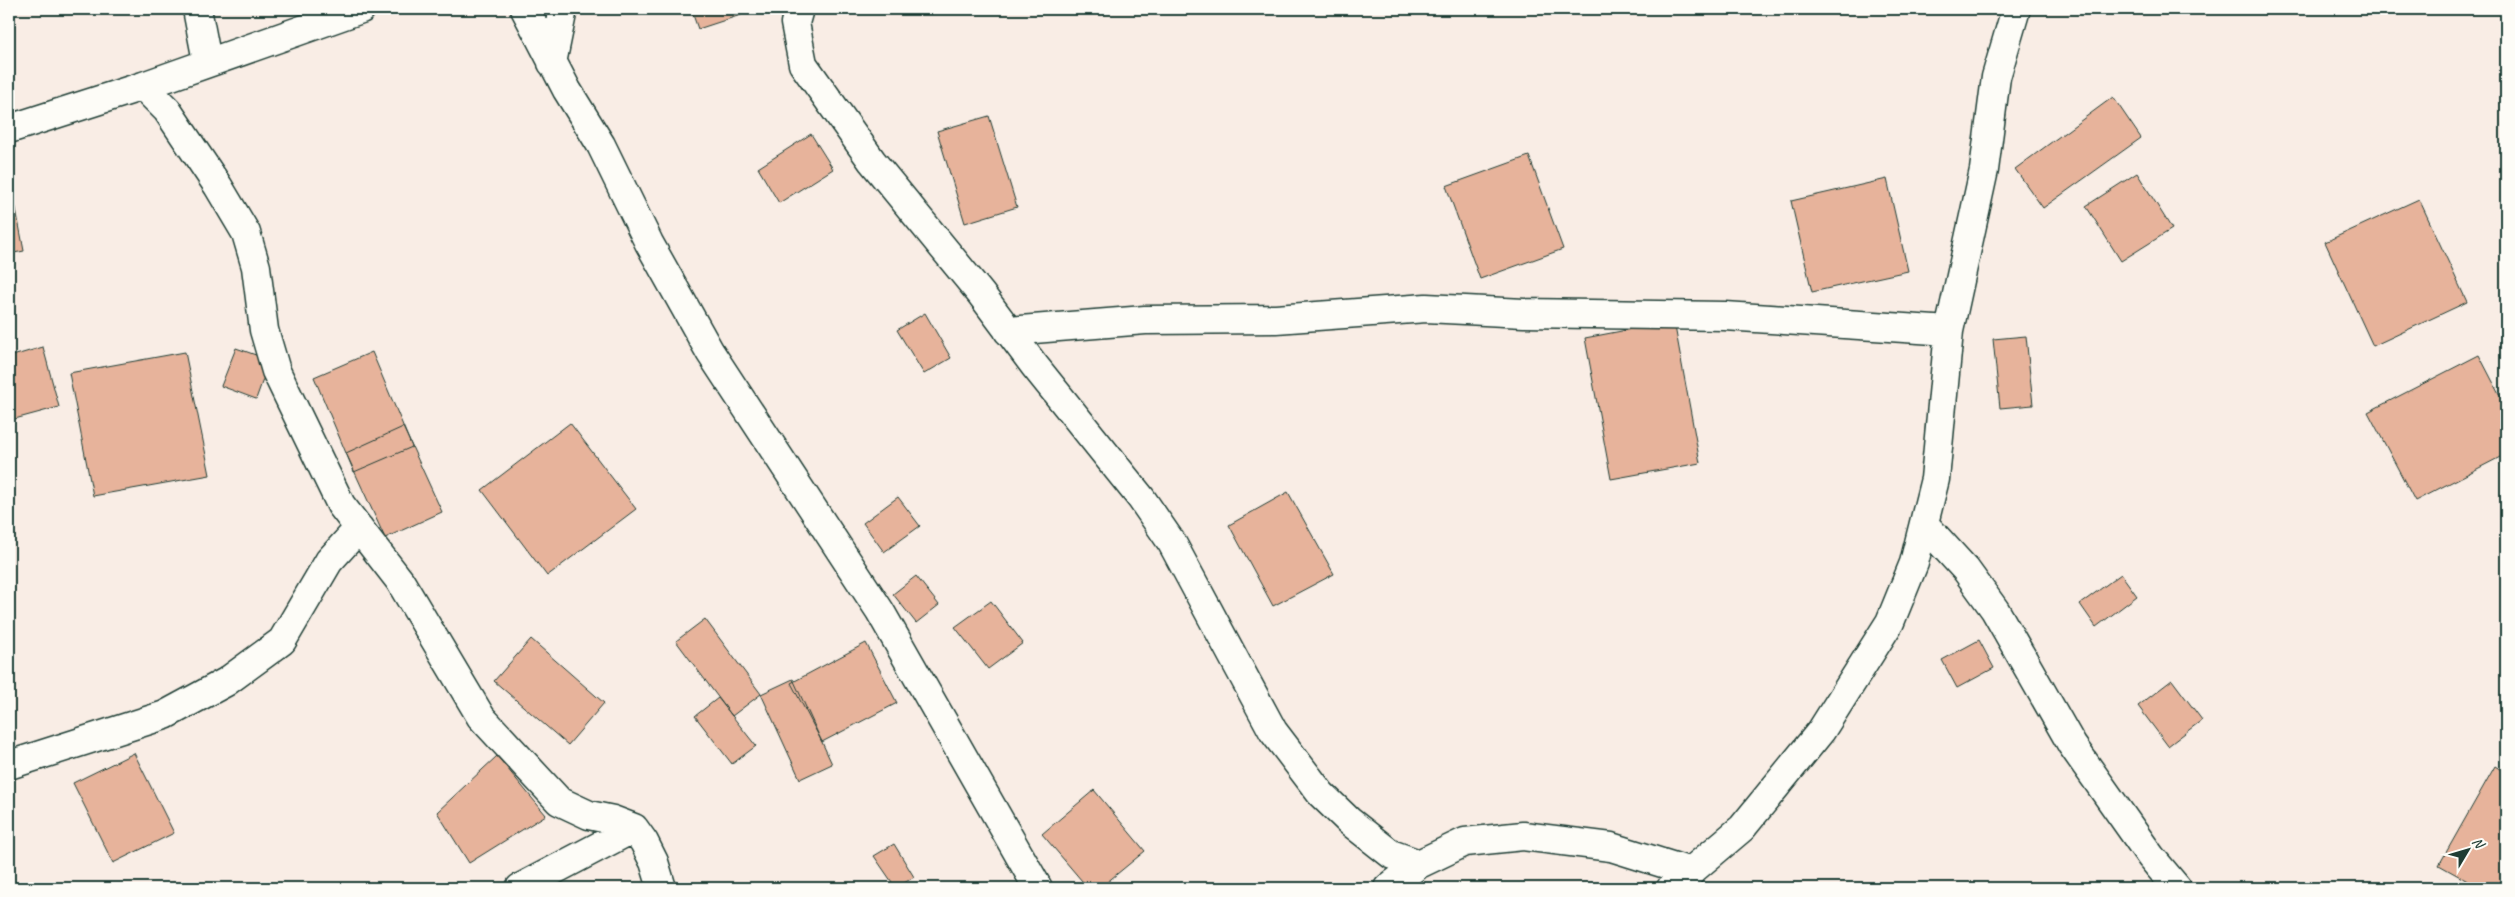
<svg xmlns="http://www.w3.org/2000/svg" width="2515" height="897" font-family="Caveat,sans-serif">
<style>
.building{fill:#e7b39b;stroke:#1f3d34}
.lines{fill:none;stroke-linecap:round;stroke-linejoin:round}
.street-casing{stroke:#1f3d34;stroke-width:31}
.street{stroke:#fdfcf7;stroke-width:28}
</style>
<rect width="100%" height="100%" fill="#f9ede5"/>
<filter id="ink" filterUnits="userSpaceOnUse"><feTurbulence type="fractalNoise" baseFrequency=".02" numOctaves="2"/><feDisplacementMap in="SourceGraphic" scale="10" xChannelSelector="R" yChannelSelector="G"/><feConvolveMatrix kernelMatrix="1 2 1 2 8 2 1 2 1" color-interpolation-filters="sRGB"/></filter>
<g filter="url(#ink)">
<!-- building -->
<path class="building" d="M691,9H759L698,29Z
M2113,97L2141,138L2043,208L2015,169Z
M989,116L1017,207L965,223L937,131Z
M811,134L833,169L779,203L758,168Z
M1529,156L1563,249L1480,279L1446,186Z
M9,172L24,251L9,254Z
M2137,173L2172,229L2121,261L2086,206Z
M1887,179L1908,271L1812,292L1791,201Z
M2419,199L2467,302L2373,346L2325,242Z
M925,313L951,358L924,374L897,330Z
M1674,321L1700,463L1611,479L1585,338Z
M2026,336L2033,405L2000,408L1993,339Z
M43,347L59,407L11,420L9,413V357Z
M236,348L270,360L256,399L221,386Z
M185,352L210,475L93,496L69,373Z
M372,352L412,447L354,472L314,377Z
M2479,355L2506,407V454L2415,501L2368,412Z
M570,423L636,509L547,576L482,490Z
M403,427L442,512L385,538L346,453Z
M1288,492L1334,574L1273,606L1229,525Z
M898,497L920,526L884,552L863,523Z
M2121,574L2137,596L2096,627L2080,604Z
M916,576L939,605L916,623L893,594Z
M991,601L1023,643L988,669L955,627Z
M705,619L761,694L732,716L676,641Z
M531,639L604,703L568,745L494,681Z
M1979,640L1994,668L1957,688L1942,660Z
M866,643L897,703L822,742L791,683Z
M793,679L832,764L800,779L761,694Z
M2172,680L2202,720L2168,746L2138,706Z
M718,698L756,746L732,764L695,716Z
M134,753L174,833L113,863L73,783Z
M497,756L546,815L469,863L437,812Z
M2495,766L2506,773V879L2501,888H2480L2439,865Z
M1094,790L1145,851L1100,888H1088L1042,834Z
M894,844L914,877L896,888L874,856Z"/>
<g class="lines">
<defs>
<path id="street" d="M197,9L207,61
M525,9L567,90L601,145L649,243L710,352L880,611L1038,888
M799,9L795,23L803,64L872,161L981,294L1034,365L1141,498L1172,543L1273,731L1321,794L1349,821L1391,854L1419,864
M552,63L563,9
M143,86L167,110L218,186L246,233L256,267L264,330L276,371L341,505L400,581L481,717L559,801L589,815L613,820L634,828L644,842L654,862L662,888
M9,129L143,86L361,9
M1008,331L1145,320L1276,319L1426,308L1524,313L1725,316L1949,331
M1924,524L1966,570L1995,610L2072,745L2151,857L2177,888
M9,765L165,715L226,682L282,641L329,561L359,528
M520,888L634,828
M1388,888L1419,864L1465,842L1523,836L1611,847L1691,872
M1671,888L1742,828L1821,731L1890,622L1914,563L1935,479L1949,331L1984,170L1996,77L2016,9"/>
</defs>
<!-- street casing -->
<use href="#street" class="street-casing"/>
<!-- street -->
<use href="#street" class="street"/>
</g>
</g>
<!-- margin -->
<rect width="2515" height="897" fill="none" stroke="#fdfcf7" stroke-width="30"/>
<rect x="15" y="15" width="2485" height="867" fill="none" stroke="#1f3d34" stroke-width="2" filter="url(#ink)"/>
<!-- north arrow -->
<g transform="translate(2468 850) rotate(52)" stroke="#fdfcf7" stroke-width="4" paint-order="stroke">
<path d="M0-4L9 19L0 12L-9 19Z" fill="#1f3d34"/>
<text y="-8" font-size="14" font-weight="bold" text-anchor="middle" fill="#1f3d34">N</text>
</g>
</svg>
